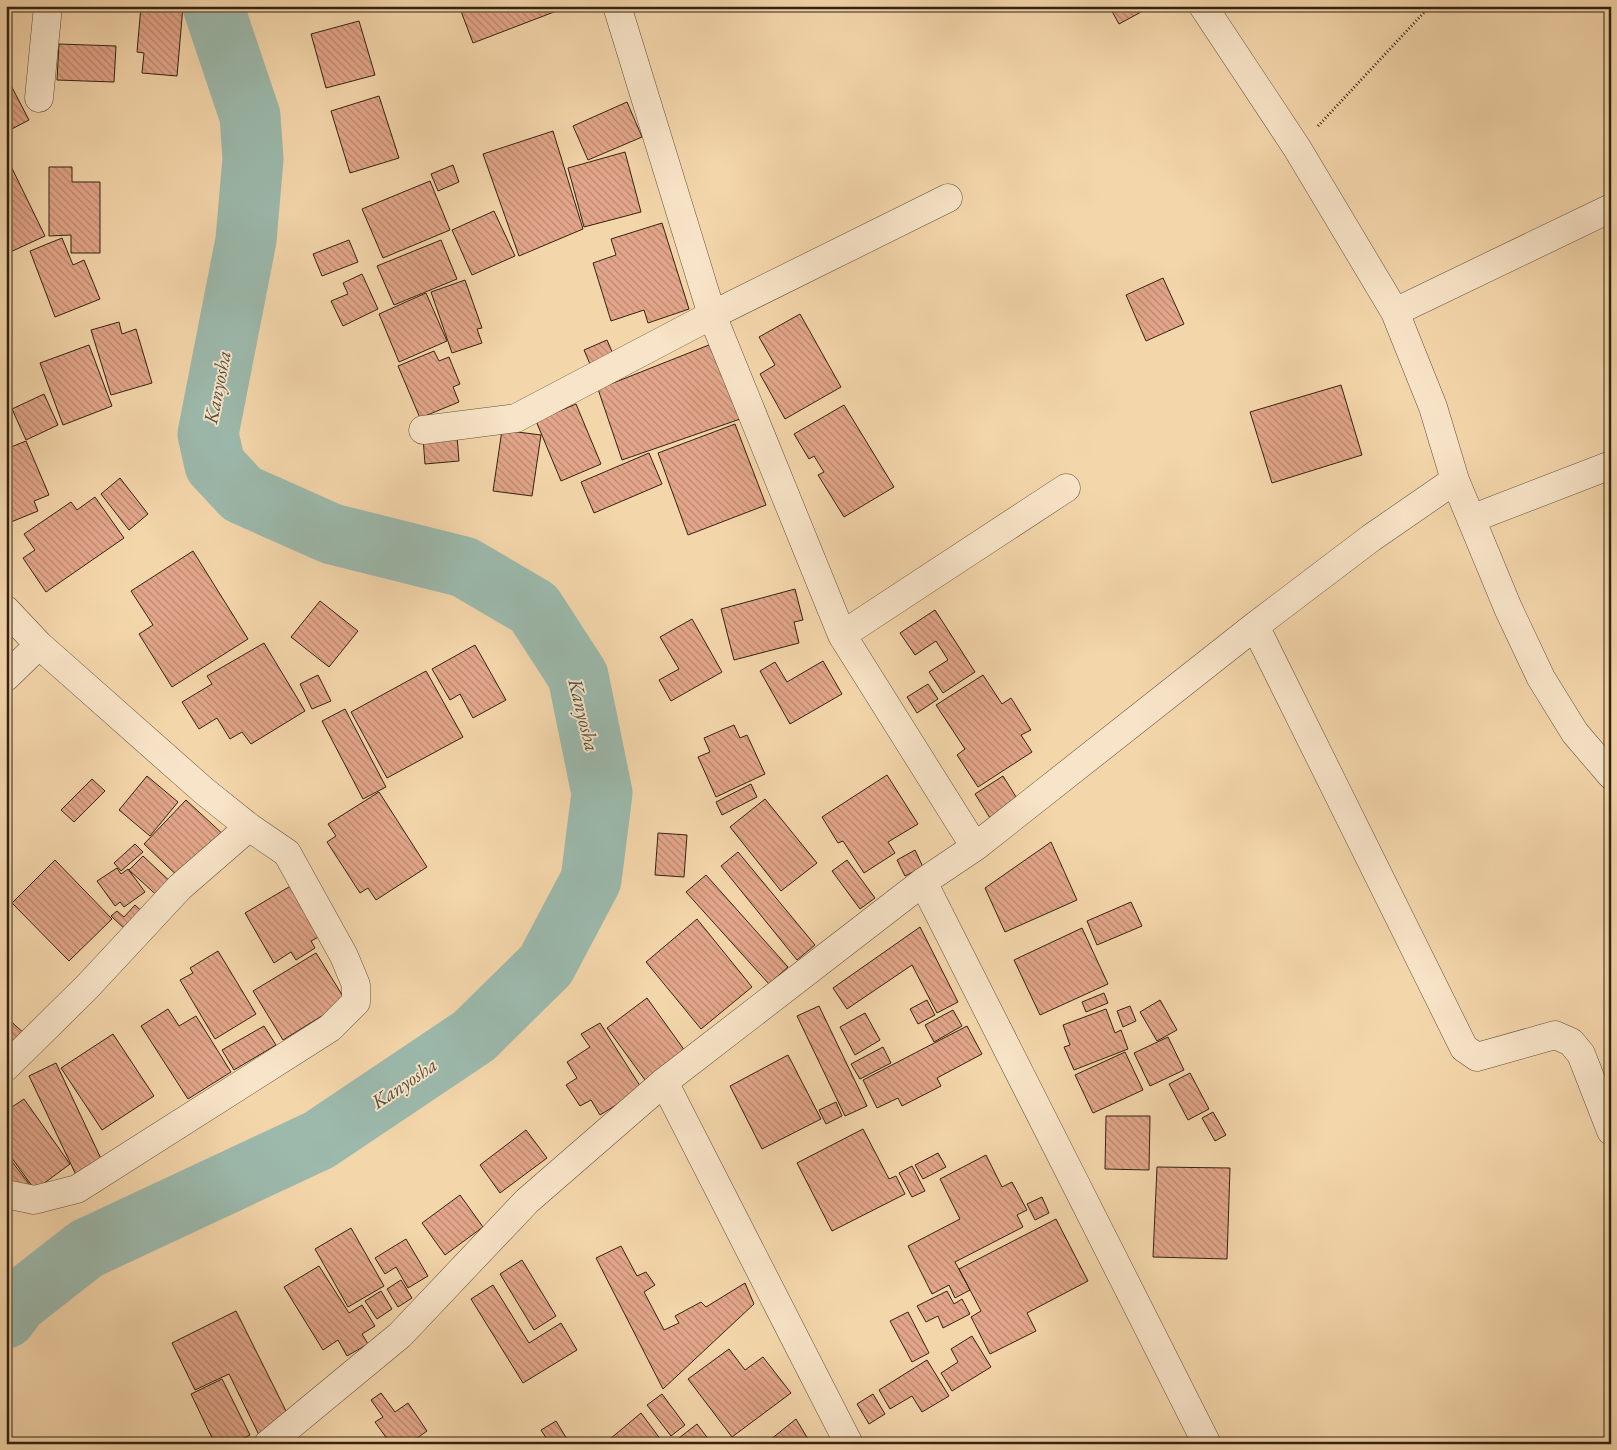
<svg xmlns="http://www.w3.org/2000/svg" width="1617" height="1450" font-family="'EB Garamond',serif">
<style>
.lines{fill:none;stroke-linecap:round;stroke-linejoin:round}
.river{stroke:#9cb9ac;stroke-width:61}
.building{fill:url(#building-back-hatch);stroke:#332312}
.street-casing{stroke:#635038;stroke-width:29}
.path{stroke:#332312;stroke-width:3;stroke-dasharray:1 2.5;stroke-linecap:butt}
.street{stroke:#f8e4c8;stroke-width:28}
.labels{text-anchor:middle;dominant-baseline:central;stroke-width:4;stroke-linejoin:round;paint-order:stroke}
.water-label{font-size:20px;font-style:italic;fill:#525040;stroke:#f8e4c8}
</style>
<defs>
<pattern id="building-back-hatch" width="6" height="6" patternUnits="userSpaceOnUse" patternTransform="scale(1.25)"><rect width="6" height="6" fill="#e3a68a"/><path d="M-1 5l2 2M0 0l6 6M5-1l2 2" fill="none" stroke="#b9876f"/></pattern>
</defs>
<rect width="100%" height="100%" fill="#f4d6ab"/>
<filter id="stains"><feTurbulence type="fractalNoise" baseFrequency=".004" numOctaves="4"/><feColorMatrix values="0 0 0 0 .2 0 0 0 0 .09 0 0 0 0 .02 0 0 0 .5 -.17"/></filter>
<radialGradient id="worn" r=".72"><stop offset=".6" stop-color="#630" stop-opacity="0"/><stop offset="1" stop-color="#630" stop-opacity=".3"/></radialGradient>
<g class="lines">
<!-- river -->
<path class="river" d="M6,1318L17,1303L86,1249L319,1140L474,1036L546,965L591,880L602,793L578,676L534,608L464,567L332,534L242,494L215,465L208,434L246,240L253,159L250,116L213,6"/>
</g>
<!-- building -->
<path class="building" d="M141,6H183L177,76L142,73L144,53L137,52Z
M459,6H567V7L473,43Z
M1109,6H1152L1119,24Z
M359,21L375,75L326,88L311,34Z
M59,44L116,46L114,82L57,80Z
M6,76L29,120L6,132Z
M379,96L399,158L350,173L331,111Z
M627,102L642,137L588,160L573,126Z
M553,131L583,229L519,256L483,154Z
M625,152L641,212L584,227L568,168Z
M6,156L45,236L6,254Z
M453,165L459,182L438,191L431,174Z
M49,167H72V182H100V253H71V235L49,236Z
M430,181L450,230L383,258L362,209Z
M494,211L515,256L472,275L452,230Z
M662,223L689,309L648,323L644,310L611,321L593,263L616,255L611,239Z
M62,238L73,265L84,260L100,299L55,317L30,251Z
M349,240L358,262L322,276L313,254Z
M441,240L457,279L394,305L377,266Z
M362,274L378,309L343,326L331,301L348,294L343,283Z
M1163,278L1184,324L1146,341L1126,295Z
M465,280L482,328L477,329L482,343L452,353L431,292Z
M426,293L447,341L399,362L379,314Z
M800,314L841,387L785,419L760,374L775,365L759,337Z
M119,322L122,334L136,329L152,383L111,395L91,330Z
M607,340L616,361L593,371L584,350Z
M719,341L746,417L622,460L598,389Z
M89,345L112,406L63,425L40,363Z
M434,351L439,361L449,357L460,384L453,387L459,402L420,418L398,366Z
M1341,385L1362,455L1272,483L1250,412Z
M44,394L58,425L26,440L12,409Z
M576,404L601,464L561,481L536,421Z
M844,405L894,487L844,517L818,475L824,472L814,456L809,459L794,434Z
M735,424L766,505L688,535L658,453Z
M502,430L541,435L532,496L493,491Z
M457,436L459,461L425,464L423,438Z
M26,441L49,495L34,501L38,511L6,524V449Z
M649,453L662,484L594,513L581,482Z
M120,478L148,514L129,530L101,494Z
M95,497L124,538L46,592L23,558L35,550L24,534L71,502L77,510Z
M193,551L248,639L172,687L139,634L153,625L131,591Z
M795,589L803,620L794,622L799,643L734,660L721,609Z
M320,601L358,631L329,667L291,637Z
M935,610L975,672L943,693L929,672L948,660L936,641L915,655L900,633Z
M692,619L722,672L671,701L659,680L679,669L660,637Z
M264,643L305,711L251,744L242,732L230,739L217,718L199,729L182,702L212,684L207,676Z
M6,645L22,661L6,675Z
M475,645L506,700L473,718L460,694L450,700L432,669Z
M823,661L842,694L790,724L760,671L775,662L787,682Z
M426,671L463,737L387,778L351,712Z
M318,675L331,701L312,709L300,684Z
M983,675L1002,704L1011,698L1031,730L1021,735L1032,752L978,787L957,755L965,749L936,705Z
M928,684L938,699L917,713L907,697Z
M345,709L386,787L363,799L322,721Z
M734,725L740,738L747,735L765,774L716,797L698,757L710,752L704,738Z
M887,775L918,824L888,842L895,853L864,873L843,841L838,843L822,817Z
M147,776L178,802L150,836L119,810Z
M1003,776L1018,800L990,818L975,794Z
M92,779L105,791L74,822L61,810Z
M751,784L757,797L722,815L716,802Z
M379,792L427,867L376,900L368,888L360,893L327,842L336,836L328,824Z
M765,799L817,863L781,891L730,827Z
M186,800L226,837L184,882L144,844Z
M658,833L687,835L684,877L655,875Z
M1051,842L1077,900L1005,932L985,888Z
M135,844L143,852L121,871L114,863Z
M915,850L923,867L905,876L897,860Z
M738,852L815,945L797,960L721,866Z
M143,856L176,887L163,901L129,870Z
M55,860L112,919L69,961L12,903Z
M847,860L875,898L860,909L832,871Z
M117,868L121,874L128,869L145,892L124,907L120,902L115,906L97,881Z
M706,875L788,967L769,984L686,892Z
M294,884L324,934L311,941L315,948L296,960L291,952L274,963L245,913Z
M1131,902L1142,926L1097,945L1087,921Z
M135,905L146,915L129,933L111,916L117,911L124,917Z
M697,919L752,987L701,1029L646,962Z
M920,927L958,1002L937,1013L912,965L847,1009L833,988Z
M1082,928L1108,984L1040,1015L1014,960Z
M218,951L256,1014L215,1039L180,980L193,973L190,968Z
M316,953L346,1001L283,1040L253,991Z
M1104,993L1108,1003L1086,1012L1082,1002Z
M647,998L685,1051L645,1080L607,1028Z
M927,1000L935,1015L918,1024L910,1009Z
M1160,1000L1177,1030L1157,1041L1140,1012Z
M819,1006L867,1106L845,1116L797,1016Z
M1130,1006L1136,1021L1123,1027L1117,1011Z
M168,1009L179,1026L196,1016L231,1072L188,1099L141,1026Z
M1106,1009L1115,1033L1121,1030L1128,1049L1074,1070L1064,1047L1070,1045L1063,1025Z
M953,1010L962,1026L934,1042L925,1025Z
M865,1013L880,1040L855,1055L840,1027Z
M6,1017L26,1035L6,1053Z
M600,1023L642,1089L600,1115L591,1100L580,1106L566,1085L577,1078L567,1062L590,1047L581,1034Z
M264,1026L276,1045L234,1070L222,1050Z
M967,1026L982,1054L937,1078L941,1086L902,1106L898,1098L877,1108L863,1080Z
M113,1034L154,1096L102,1130L61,1068Z
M1168,1037L1184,1070L1150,1086L1134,1053Z
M883,1047L891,1063L860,1079L851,1064Z
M1125,1052L1143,1090L1093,1113L1075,1075Z
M788,1055L821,1119L762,1149L730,1086Z
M56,1063L104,1165L77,1177L29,1076Z
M1190,1073L1209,1109L1188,1120L1169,1084Z
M24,1099L70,1164L35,1190L6,1150V1111Z
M836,1102L842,1116L826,1124L819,1110Z
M1213,1112L1226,1135L1215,1141L1202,1118Z
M1106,1116H1150L1149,1170L1105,1169Z
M863,1129L889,1179L896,1176L905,1194L832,1231L797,1163Z
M526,1130L547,1158L500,1193L480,1165Z
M938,1153L946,1167L923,1179L915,1165Z
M6,1154L37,1194L6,1181Z
M986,1155L1002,1187L1012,1182L1027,1210L1017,1215L1023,1227L955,1262L970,1290L955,1298L949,1285L932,1294L908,1246L960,1219L940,1179Z
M912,1166L925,1191L912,1197L899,1173Z
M1157,1167L1230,1168L1227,1259L1153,1257Z
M460,1195L483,1227L445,1255L422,1223Z
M1042,1197L1049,1213L1035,1220L1027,1204Z
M1056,1219L1088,1281L1027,1313L1036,1331L990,1354L971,1317L981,1311L959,1269Z
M351,1228L384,1286L348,1307L315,1249Z
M406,1239L428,1276L408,1288L396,1267L385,1274L375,1258Z
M621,1246L637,1276L646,1272L655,1285L644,1292L664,1330L679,1323L675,1316L701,1302L706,1307L745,1283L754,1304L663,1389L596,1258Z
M522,1260L556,1316L534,1330L500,1274Z
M319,1266L349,1313L362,1305L375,1326L362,1334L368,1344L347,1356L338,1340L323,1350L284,1287Z
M401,1280L412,1298L398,1307L387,1289Z
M493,1285L529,1343L561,1323L577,1350L523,1383L471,1299Z
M381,1291L392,1309L377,1319L365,1301Z
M947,1291L954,1304L962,1299L970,1314L943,1328L938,1316L926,1322L917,1306Z
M236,1311L290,1419L259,1435L229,1374L195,1390L172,1343Z
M908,1312L929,1353L912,1362L890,1321Z
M972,1336L991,1367L952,1391L941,1373L958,1362L951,1349Z
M729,1349L745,1370L763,1357L791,1393L732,1437L688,1379Z
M927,1360L949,1396L922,1412L912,1396L890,1409L879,1390Z
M222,1379L250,1435L233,1444H215L191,1394Z
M381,1393L395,1412L408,1403L427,1431L409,1444H401L397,1438L390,1443L375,1422L383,1417L371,1400Z
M662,1394L685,1425L671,1436L647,1405Z
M873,1394L885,1414L869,1424L857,1404Z
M641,1413L664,1444H604Z
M796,1419L811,1444H765Z
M556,1421L570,1444H550L541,1430Z
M697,1424L712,1444H684L679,1438Z"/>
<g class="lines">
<defs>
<path id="street" d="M617,6L712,315L842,635L975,847
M1203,6L1297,148L1395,312L1433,407L1455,480L1508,608L1541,678L1575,733L1611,775
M39,98L48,6
M1395,312L1611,208
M423,430L516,418L712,315L948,198
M1471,519L1611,465
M6,610L39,645L204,791L249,827L180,887L87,987L6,1067
M1255,626L1464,1048L1477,1057L1555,1035L1571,1042L1581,1054L1611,1131
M842,635L1066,488
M6,677L39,645
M923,882L1207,1444
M664,1082L849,1444
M6,1194L34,1200L77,1189L330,1028L356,1002V985L344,956L287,853L249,827
M268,1444L400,1335L527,1201L664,1082L923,882L975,847L1255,626L1371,538L1455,480"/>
</defs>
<!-- street casing -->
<use href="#street" class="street-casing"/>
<!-- path -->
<path class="path" d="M1318,126L1430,6"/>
<!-- street -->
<use href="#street" class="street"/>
</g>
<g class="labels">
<!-- water labels -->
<g class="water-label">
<text transform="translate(217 387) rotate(-79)">Kanyosha</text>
<text transform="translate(584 715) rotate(76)">Kanyosha</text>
<text transform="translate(404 1083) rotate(-34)">Kanyosha</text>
</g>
</g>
<!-- margin -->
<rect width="1617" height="1450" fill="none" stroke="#f4d6ab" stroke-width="25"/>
<rect x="8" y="8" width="1602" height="1435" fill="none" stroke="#332312" stroke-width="2.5"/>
<rect x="12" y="12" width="1592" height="1425" fill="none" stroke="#332312"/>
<rect width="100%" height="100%" filter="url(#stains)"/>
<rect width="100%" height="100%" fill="url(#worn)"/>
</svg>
